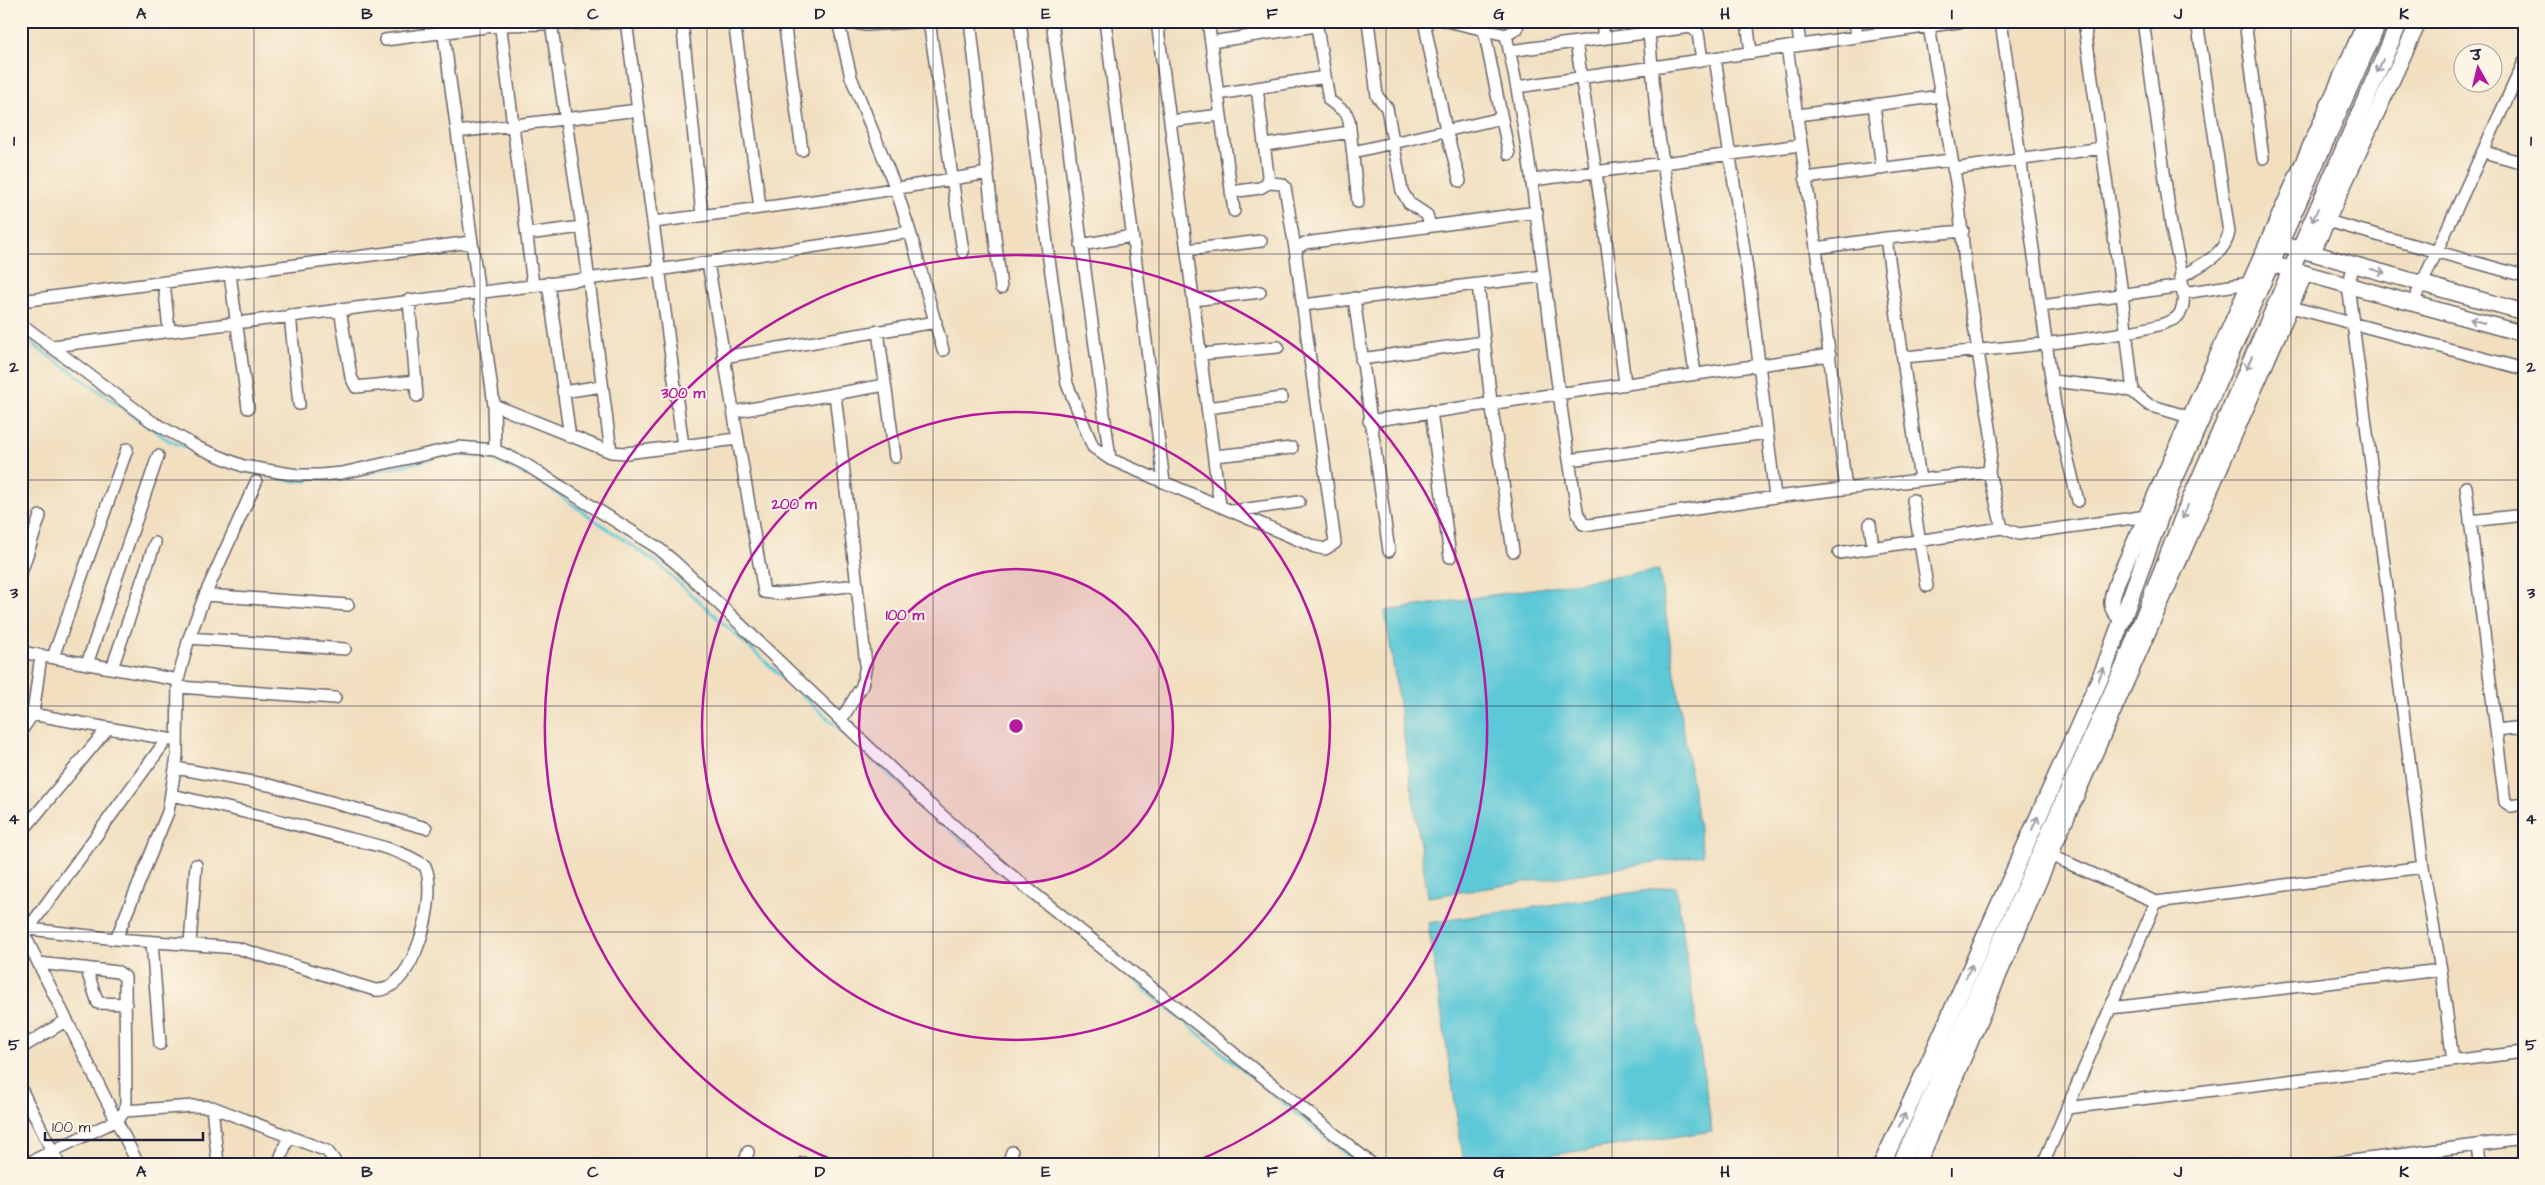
<svg xmlns="http://www.w3.org/2000/svg" width="2545" height="1185" font-family="'Architects Daughter','Playpen Sans Deva',sans-serif">
<style>
.water{fill:#5dc8d7;stroke:#407589}
.lines{fill:none;stroke-linecap:round;stroke-linejoin:round}
.stream{stroke:#5dc8d7;stroke-width:3}
.minor-casing{stroke:#6a646a;stroke-width:14}
.tertiary-casing{stroke:#6a646a;stroke-width:18}
.secondary-casing{stroke:#6a646a;stroke-width:19}
.minor{stroke:#fff;stroke-width:11}
.tertiary{stroke:#fff;stroke-width:15}
.secondary{stroke:#fff;stroke-width:16}
.oneway{stroke:#9c9ca7}
.grid{fill:none;stroke:#22223b;stroke-width:1;stroke-opacity:0.55}
.ring{fill:none;stroke:#b5179e;stroke-width:2.5}
.centre{fill:#b5179e;stroke:#fcf5e5;stroke-width:2.5}
.ring-label{font-size:15px;text-anchor:middle;font-weight:bold;fill:#b5179e;stroke:#fcf5e5;stroke-width:4;stroke-linejoin:round;paint-order:stroke}
.neatline{fill:none;stroke:#22223b;stroke-width:2}
.grid-label{font-size:16px;text-anchor:middle;font-weight:bold;fill:#22223b}
</style>
<rect width="100%" height="100%" fill="#fcf5e5"/>
<filter id="ink" filterUnits="userSpaceOnUse"><feTurbulence type="fractalNoise" baseFrequency=".02" numOctaves="2"/><feDisplacementMap in="SourceGraphic" scale="10" xChannelSelector="R" yChannelSelector="G"/><feConvolveMatrix kernelMatrix="1 2 1 2 8 2 1 2 1" color-interpolation-filters="sRGB"/></filter>
<filter id="wash" filterUnits="userSpaceOnUse"><feTurbulence type="fractalNoise" baseFrequency=".0096" numOctaves="4" result="noise"/><feDisplacementMap in="SourceGraphic" scale="20" xChannelSelector="R" yChannelSelector="G"/><feGaussianBlur stdDeviation="1.12" result="paint"/><feColorMatrix in="noise" values="0 0 0 0 0 0 0 0 0 0 0 0 0 0 0 0 0 1.4 0 .05"/><feComposite in="paint" operator="in"/></filter>
<g filter="url(#wash)">
<rect width="100%" height="100%" fill="#f1dfc0"/>
<!-- water -->
<path class="water" d="M1659,570L1703,855L1428,897L1385,611Z
M1676,886L1712,1131L1493,1164H1464L1428,923Z"/>
<g class="lines">
<!-- stream -->
<path class="stream" d="M21,336L168,440L192,450
M442,456L486,457L540,482L657,563L905,789
M239,470L293,481H309
M325,480L342,479L431,459
M930,812L969,846
M1132,979L1358,1164"/>
</g>
</g>
<g filter="url(#ink)">
<g class="lines">
<defs>
<path id="minor" d="M442,21L494,405L495,450
M500,21L533,285
M626,21L683,446
M682,21L702,215
M734,21L760,207
M784,21L802,150
M838,21L851,77L896,189L910,232L943,350
M843,21L866,25L927,21
M929,21L963,252
M970,21L1001,288
M1020,21L1048,252L1067,384L1093,447L1110,459L1315,547L1325,549L1335,543L1296,256L1297,248L1305,243L1537,212
M1052,21L1110,459
M1105,21L1164,482
M1157,21L1220,506
M1208,21L1234,211
M1316,21L1329,100L1346,113L1349,120L1358,202
M1368,21L1377,96L1387,108L1402,191L1409,203L1427,215L1430,226
M1424,21L1446,130L1460,181
M1447,21L1506,35
M1518,21L1517,29L1506,35C1527,128 1537,221 1549,316C1556,381 1567,446 1577,511L1583,524L1590,525L1775,497L1920,480L1886,238
M1602,21L1604,38
M1648,21L1657,123L1695,373
M1747,21L1751,53
M1797,21L1800,45
M1855,21L1857,37
M1928,21L1958,194L1966,275L1992,440L1989,472L2002,528
M2001,21L2055,406L2078,501
M2084,21L2122,294L2133,392
M2245,21L2263,158
M551,23L582,227L611,452
M1484,30L1509,154
M385,40L501,25L626,22
M1211,42L1316,26
M1576,42L1605,232L1625,383
M1787,47L1816,248L1846,489
M1509,51L1691,27L1698,33L1702,60
M1715,58L1750,289L1775,497
M1517,87L1965,21
M1218,94L1325,77
M1874,105L1882,169
M1798,115L1941,96
M1170,121L1221,115
M457,132L638,110
M1265,145L1350,132
M1353,152L1502,118
M2484,152L2524,163
M1953,169L2102,148
M1805,178L1951,160
M1533,180L1801,145
M1269,183L1282,184L1285,187L1296,255
M1231,192L1260,188L1269,183L1257,88
M2327,221L2524,276
M654,222L851,196L988,173
M527,234L582,227
M1081,245L1132,236
M1816,248L1886,238L1963,231
M1187,250L1261,241
M708,263L764,592L779,594L857,585
M2354,265L2348,285L2423,867L2441,970L2453,1061
M230,274L248,408
M2180,277C2200,265 2225,256 2229,232L2197,21
M164,282L169,331
M548,283L570,437
M1478,284L1491,402L1513,551
M2183,293L2250,283
M1354,298L1389,551
M409,300L417,396
M1193,300L1260,292
M21,301L471,242
M2413,303L2524,62
M1303,305L1544,276
M2042,306L2182,286
M2291,307L2524,369
M340,309L351,377L356,387L416,381
M290,315L299,404
M21,324L151,421L199,448L243,466L297,475H320L342,473L458,447L495,450L525,464L658,548L676,563L922,798L1006,871L1372,1164
M878,331L895,457
M53,346L658,270L910,232
M1201,354L1278,347
M723,357L936,322
M1903,357C1944,353 2159,338 2178,316C2183,310 2184,302 2183,294C2183,271 2175,247 2171,224C2162,156 2153,89 2143,21
M1361,359L1484,342
M2052,381L2123,389L2133,392L2149,405L2192,418
M563,392L602,386
M835,394L866,665L862,686L841,720
M494,405L611,452L626,453L737,439
M1207,408L1282,398
M1431,411L1450,557
M733,412L885,385
M1369,421L1830,355
M1214,456L1292,448
M1569,460L1767,433
M1920,480L1989,472
M2466,487L2505,802L2511,806L2524,804
M1913,500L1927,586
M1233,511L1299,502
M2470,521L2524,515
M1870,524L1873,548
M1839,553L2002,528L2019,534L2147,516
M21,573L40,516
M205,595L348,605
M189,638L345,649
M21,652L178,680
M53,657L127,449
M87,664L158,456
M112,668L155,543
M178,687L335,698
M21,712L173,740
M2496,730L2524,727
M21,731L33,714L41,655
M176,768L269,785L426,828
M21,833L107,729
M2050,855L2156,902L2423,867
M21,928L116,939L237,948L375,990C414,994 439,895 425,866C401,849 367,843 339,836C284,821 228,808 172,795
M21,928L138,1164
M28,929L167,739
M116,939L168,812L177,756L178,680L189,638L205,595L256,482
M152,942L160,1044
M190,944L196,865
M86,968L98,1003L126,1004
M2110,1008L2441,970
M21,1048L67,1020
M21,1089L59,1164
M212,1107L218,1164
M2067,1108L2524,1052
M125,1111L193,1106L212,1107L327,1151L334,1160L333,1164
M2477,1145L2479,1164
M26,1164L117,1120L125,1111L126,1102L125,977L118,972L39,963
M278,1164L289,1136
M744,1164L748,1152
M803,1164V1163
M914,1164V1163
M1008,1164L1012,1152
M2043,1164L2156,902
M2328,1164L2524,1139"/>
<path id="tertiary" d="M2280,244L2524,312
M2312,253L2419,21
M2271,264L2524,334
M2121,618C2107,607 2112,597 2117,582L2366,21
M1918,1164L2050,855L2305,273"/>
<path id="secondary" d="M1882,1164L1927,1067L2104,669L2171,487L2379,21
M1901,1164L2125,664L2186,510L2400,21"/>
</defs>
<!-- minor casing -->
<use href="#minor" class="minor-casing"/>
<!-- tertiary casing -->
<use href="#tertiary" class="tertiary-casing"/>
<!-- secondary casing -->
<use href="#secondary" class="secondary-casing"/>
<!-- minor -->
<use href="#minor" class="minor"/>
<!-- tertiary -->
<use href="#tertiary" class="tertiary"/>
<!-- secondary -->
<use href="#secondary" class="secondary"/>
</g>
<!-- one-way arrows -->
<defs><path id="oneway-shaft" d="M-6 0H5M1.5-3L5.5 0L1.5 3" fill="none" stroke-width="1.6" stroke-linecap="round" stroke-linejoin="round" transform="scale(1.25)"/></defs>
<g class="oneway">
<use href="#oneway-shaft" transform="translate(2380 66) rotate(114)"/>
<use href="#oneway-shaft" transform="translate(2315 215) rotate(114)"/>
<use href="#oneway-shaft" transform="translate(2378 271) rotate(16)"/>
<use href="#oneway-shaft" transform="translate(2477 321) rotate(-164)"/>
<use href="#oneway-shaft" transform="translate(2249 363) rotate(113)"/>
<use href="#oneway-shaft" transform="translate(2185 512) rotate(112)"/>
<use href="#oneway-shaft" transform="translate(2101 674) rotate(-67)"/>
<use href="#oneway-shaft" transform="translate(2035 823) rotate(-66)"/>
<use href="#oneway-shaft" transform="translate(1969 971) rotate(-66)"/>
<use href="#oneway-shaft" transform="translate(1902 1120) rotate(-65)"/>
</g>
</g>
<!-- grid -->
<path class="grid" d="M254,21V1164M480,21V1164M707,21V1164M933,21V1164M1159,21V1164M1386,21V1164M1612,21V1164M1838,21V1164M2065,21V1164M2291,21V1164M21,254H2524M21,480H2524M21,706H2524M21,932H2524"/>
<!-- distance rings -->
<circle cx="1016" cy="726" r="157" fill="#b5179e" fill-opacity=".12"/>
<g class="ring">
<circle cx="1016" cy="726" r="157"/>
<circle cx="1016" cy="726" r="314"/>
<path d="M840 1163A471 471 0 1 1 1192 1163"/>
</g>
<circle cx="1016" cy="726" r="8" class="centre"/>
<g class="ring-label">
<text x="683" y="398">300 m</text>
<text x="794" y="509">200 m</text>
<text x="905" y="620">100 m</text>
</g>
<!-- margin -->
<rect width="2545" height="1185" fill="none" stroke="#fcf5e5" stroke-width="55"/>
<!-- north arrow -->
<g transform="translate(2478 68) rotate(352)"><circle r="24" fill="#fcf5e5" stroke="#a5a1a1"/>
<path d="M0-4L9 19L0 12L-9 19Z" fill="#b5179e"/>
<text y="-8" font-size="14" font-weight="bold" text-anchor="middle" fill="#22223b">उ</text>
</g>
<!-- scale -->
<path d="M45 1132v8h158v-8" fill="none" stroke="#22223b" stroke-width="2.5"/>
<text x="52" y="1132" font-size="15" fill="#22223b" stroke="#fcf5e5" stroke-width="4" paint-order="stroke">100 m</text>
<rect x="28" y="28" width="2490" height="1130" class="neatline"/>
<g class="grid-label">
<text x="141" y="19">A</text>
<text x="367" y="19">B</text>
<text x="593" y="19">C</text>
<text x="820" y="19">D</text>
<text x="1046" y="19">E</text>
<text x="1272" y="19">F</text>
<text x="1499" y="19">G</text>
<text x="1725" y="19">H</text>
<text x="1952" y="19">I</text>
<text x="2178" y="19">J</text>
<text x="2404" y="19">K</text>
<text x="14" y="146">1</text>
<text x="2531" y="146">1</text>
<text x="14" y="372">2</text>
<text x="2531" y="372">2</text>
<text x="14" y="598">3</text>
<text x="2531" y="598">3</text>
<text x="14" y="824">4</text>
<text x="2531" y="824">4</text>
<text x="14" y="1050">5</text>
<text x="2531" y="1050">5</text>
<text x="141" y="1177">A</text>
<text x="367" y="1177">B</text>
<text x="593" y="1177">C</text>
<text x="820" y="1177">D</text>
<text x="1046" y="1177">E</text>
<text x="1272" y="1177">F</text>
<text x="1499" y="1177">G</text>
<text x="1725" y="1177">H</text>
<text x="1952" y="1177">I</text>
<text x="2178" y="1177">J</text>
<text x="2404" y="1177">K</text>
</g>
</svg>
